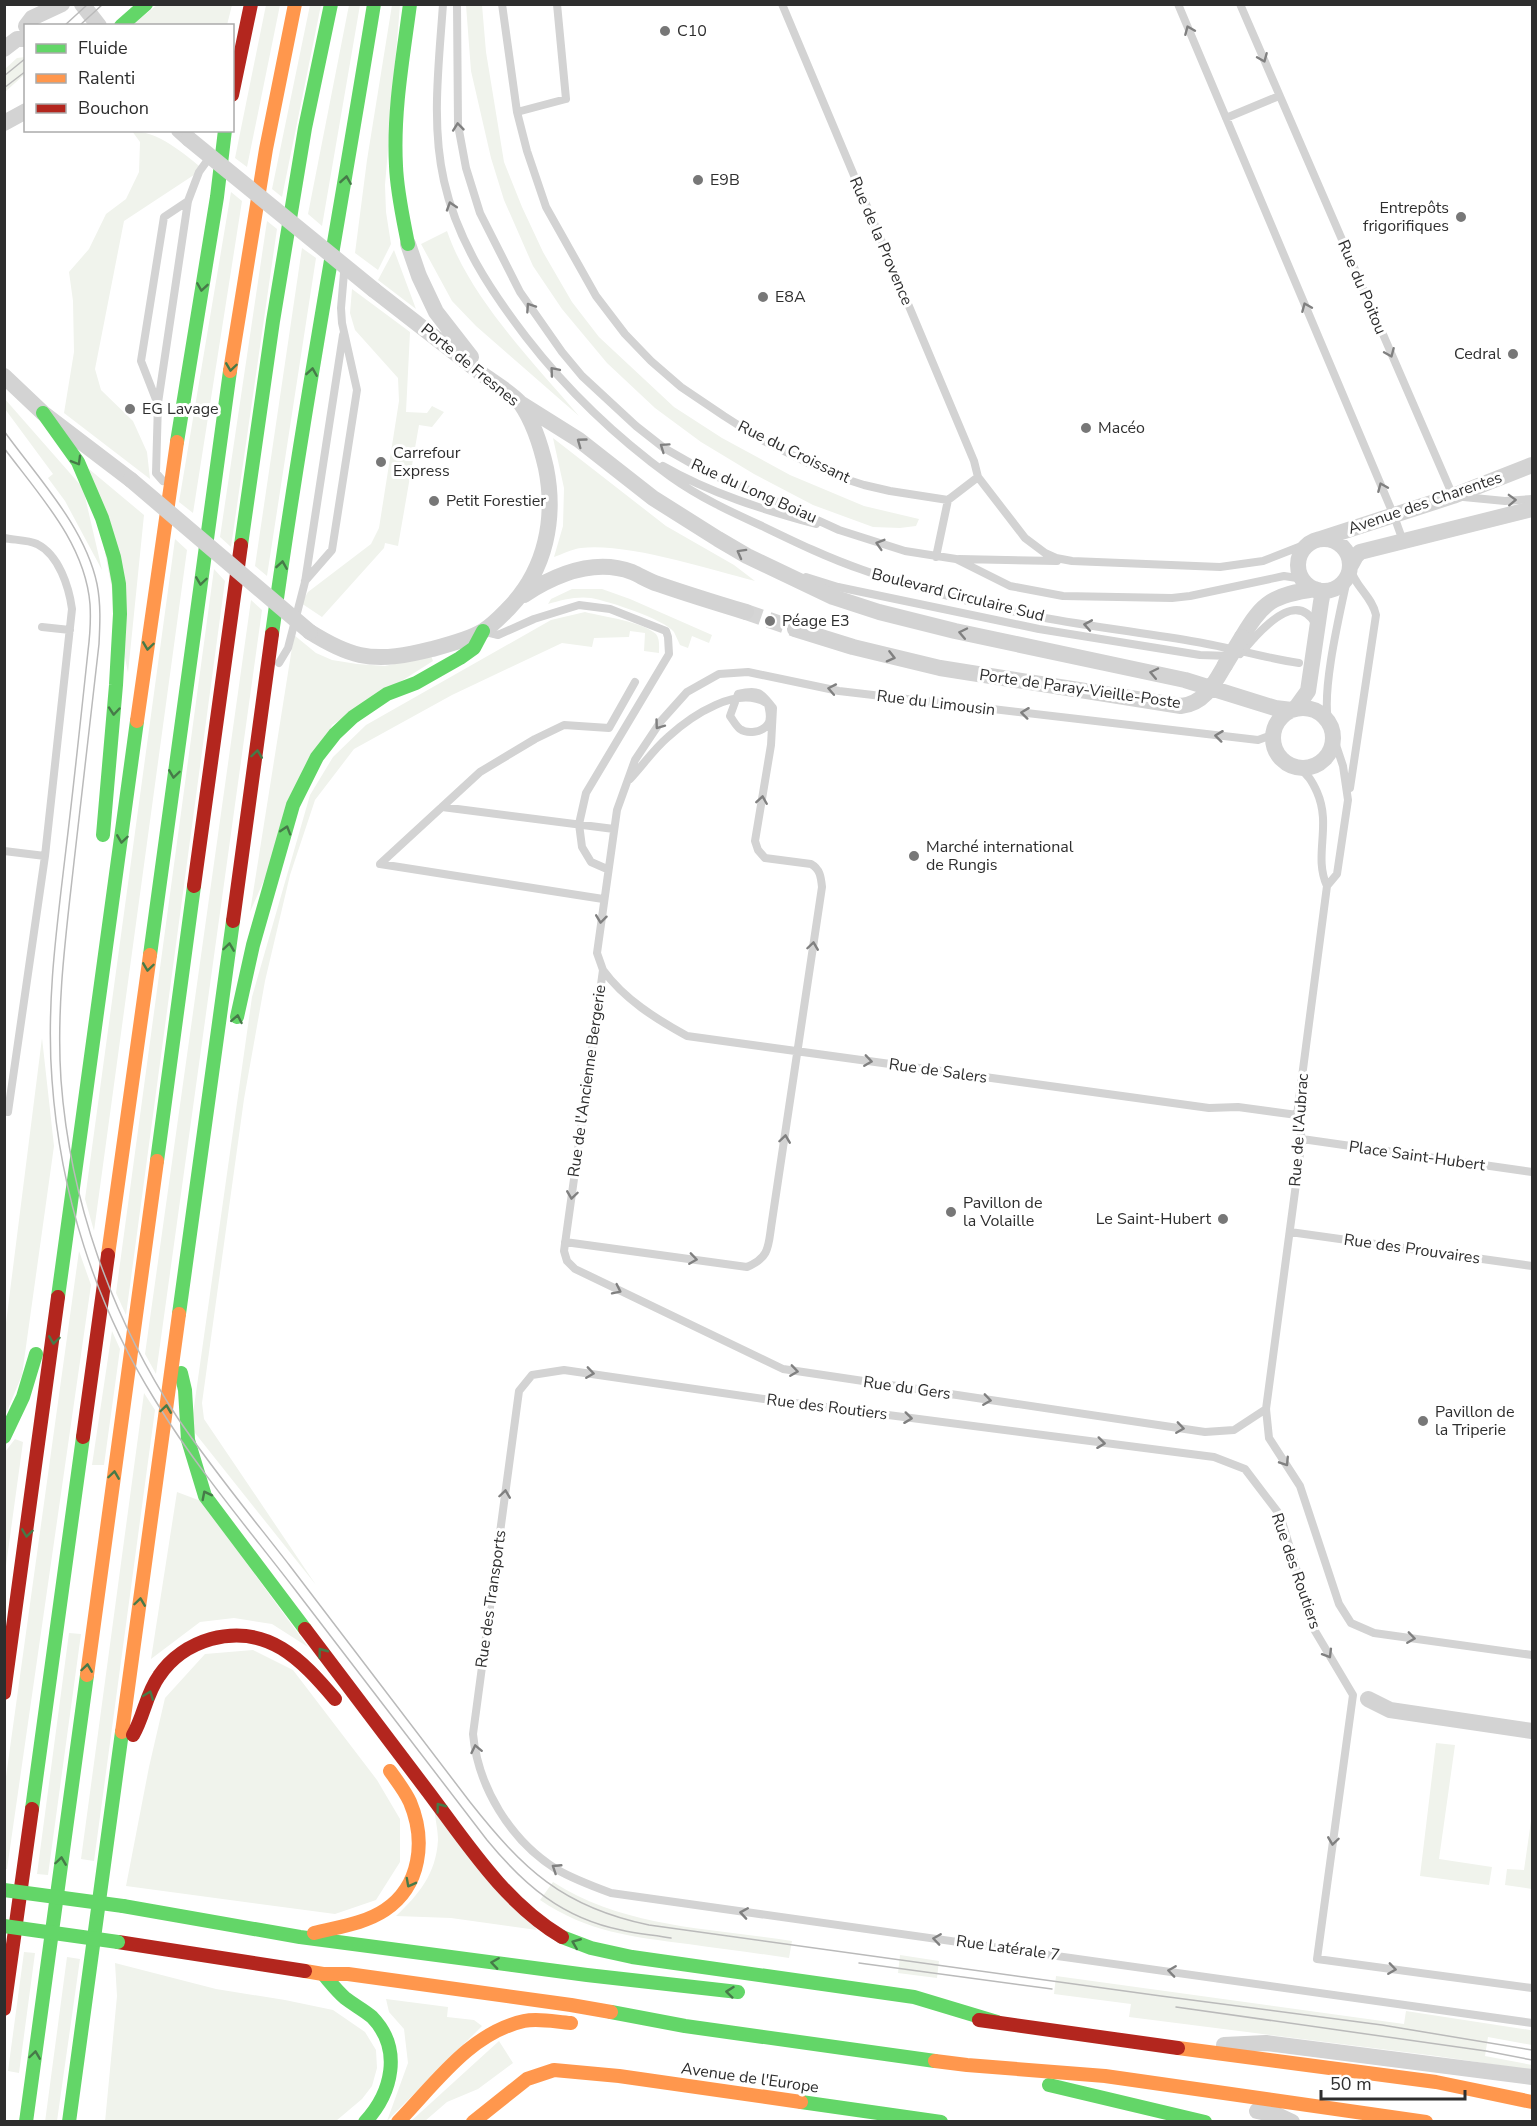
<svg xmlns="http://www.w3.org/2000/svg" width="1537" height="2126" font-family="'Nunito Sans',sans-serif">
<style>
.green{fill:#f0f3ec}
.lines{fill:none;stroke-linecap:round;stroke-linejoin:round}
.street-tunnel{stroke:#d5d5d5;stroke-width:16;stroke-dasharray:16 8;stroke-linecap:butt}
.lane{stroke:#d3d3d3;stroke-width:8}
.street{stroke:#d3d3d3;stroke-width:16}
.fast{stroke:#63d668;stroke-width:14}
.slow{stroke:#ff974d;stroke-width:14}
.jam{stroke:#b3261e;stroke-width:14}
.tram{stroke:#bababa;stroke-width:1.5}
.lane-bridge{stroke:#d3d3d3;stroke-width:8}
.street-bridge{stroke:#d3d3d3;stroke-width:16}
.fast-bridge{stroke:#63d668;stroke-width:14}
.oneway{stroke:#808080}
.oneway2{stroke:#467a48}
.poi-dot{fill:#777;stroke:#fff;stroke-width:2}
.labels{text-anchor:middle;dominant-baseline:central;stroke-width:6;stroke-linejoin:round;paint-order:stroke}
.poi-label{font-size:16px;fill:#2e2e2e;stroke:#fff;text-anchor:start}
.street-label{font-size:16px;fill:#2e2e2e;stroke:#fff}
</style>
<rect width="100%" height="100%" fill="#fff"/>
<!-- green -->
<path class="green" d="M157,5H232L227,25L131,26Z
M266,5H280L247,167L235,158Z
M310,5H321L282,197L272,189Z
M349,5H360L322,226L308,214Z
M392,5H400L385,185L386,212L391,244L378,270L355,253L367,160Z
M466,5H482L486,52L504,162L522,207L543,252L572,302L599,337L674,407L722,438L790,475L864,506L919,519L916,526L900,528L873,527L813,505L754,474L701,442L655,408L607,363L562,309L533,266L504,200L491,158L471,71Z
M25,57V74L5,92V69L17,58Z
M132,131C158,131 183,153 203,169L124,221L95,369L101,390L133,421L147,452L150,479L64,413L74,352L73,301L69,272L89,249L106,214L126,199L139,172L140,142Z
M231,192L242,201L193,513L179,502Z
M267,221L277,229L231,547L220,537Z
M447,231C470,298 533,362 579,416L476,326L452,301L421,244Z
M302,248L316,258L267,576L255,566Z
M394,250L416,309L378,280Z
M352,289L410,332L406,412L427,413L432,406L444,412L432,427L419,425L398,546L385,543L384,548L322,617L301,603L308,592L371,544L379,528L399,401L398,378L355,330L350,313Z
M4,398L83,488L102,570L65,501L48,478L53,474L5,409Z
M553,438L666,526L734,565L755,581C707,569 629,543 581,548C572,549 563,554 554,557L563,526L564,488Z
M89,469L144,515L128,673Z
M175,539L187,550L94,1231L85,1199Z
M214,569L225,581L126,1315L116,1293Z
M572,589H602L630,599L712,635L709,643L692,636L688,648L680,645C678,641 676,636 674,632C664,619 608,601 591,598C577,596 561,600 548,604L551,599Z
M251,600L262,610L156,1374L145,1354Z
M585,612C604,617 641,621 656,634C660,639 659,647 659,653L644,651L645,633L630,631L629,637L594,638L592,647L562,643L452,695L354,749L315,800L290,875L265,981L244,1099L202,1403L204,1419L316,1585L191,1428L252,997L310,795L333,757L366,725L551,620Z
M294,635L316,653L332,660L357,664L385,666L431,656L433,661L332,725L250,912Z
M42,1038L54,1146L22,1375L5,1416V1331Z
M79,1251L91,1285L7,1869H5V1784Z
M112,1331L120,1349L104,1465H92Z
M144,1393L155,1410L94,1861L81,1859Z
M15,1439L23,1442L5,1573V1452Z
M177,1492L201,1501L308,1647L272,1624L234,1618L200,1622L151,1659Z
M69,1633L81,1634L48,1875L37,1874Z
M253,1650L293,1670L377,1780L400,1819V1862L376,1900L335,1914L126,1886L149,1767L165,1698L205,1654Z
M1436,1743L1455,1745L1439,1859L1492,1867L1489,1885L1420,1876Z
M434,1807L537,1930L451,1918L396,1916C419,1894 436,1874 438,1840C438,1830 435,1818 434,1807Z
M1532,1814V1889L1505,1885L1507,1869L1524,1870Z
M553,1882C625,1928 710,1928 792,1941L789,1958C756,1953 722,1949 688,1944C633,1937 587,1932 540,1900Z
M24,1952L35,1953L19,2073L8,2071Z
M900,1955L939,1961L937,1978L898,1973Z
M67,1957L80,1959L57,2121L45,2122Z
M115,1963L216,1989L285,2000L333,2010L365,2032L376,2050L377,2068L372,2086L362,2099L336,2121L105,2122L117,1996Z
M1056,1976L1404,2024L1406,2011L1530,2030L1532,2031V2045L1488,2037L1485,2056L1532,2065V2070L1436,2056L1129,2017L1131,2004L1054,1994Z
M386,1999L448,2007L447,2017L474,2020L482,2026L387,2121L408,2063L404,2029L389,2012Z
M499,2041L513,2063L478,2089L447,2102L425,2121L410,2122Z"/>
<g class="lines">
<!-- street-tunnel -->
<path class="street-tunnel" d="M746,612L795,629"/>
<!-- lane -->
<path class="lane" d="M443,4C439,63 431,124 444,181C457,240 490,290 526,337C567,390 616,437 671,477C699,497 731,512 762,526C795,542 828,558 863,570C920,591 981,605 1040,617C1093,627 1145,633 1197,642C1232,648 1265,658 1299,663
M457,4L458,125L466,168L480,213L520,292L562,352L582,376L636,426L664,448L708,473L769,498L839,530L905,551L956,559L1010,586L1063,596L1172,598L1190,596L1284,576L1297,578L1307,584
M502,4L517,112
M557,4L566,99L517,112L527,151L546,207L596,296L625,334L651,361L681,387L724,416L760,439L804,461L839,477L864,485L890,491L948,500L978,477
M782,4L974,461L978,477L1025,538L1045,553L1056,558L1072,561L1220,567L1263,561L1309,543
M1178,4L1394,516L1403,541
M1240,4L1453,496L1505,501L1532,499
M1226,118L1279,96
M157,402L141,361L164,217L188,201
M663,466C710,493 764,510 816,524
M163,481L156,473L158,403L188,201L199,172L212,154
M4,538C14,540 28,540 37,544C59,555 69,587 72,609L45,856L8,1112L4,1111
M936,557L948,500
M959,559L1057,561
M1350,567C1354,586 1372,596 1376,615L1350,788
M806,577L838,587L1039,629L1200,655L1230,656
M305,581L332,550L357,390L342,323L341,308L344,273L343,266
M42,627L70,630
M486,632L498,635L534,619L579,605L610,609L666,631L668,637L669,654L586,793L579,824L582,847L591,862L607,869
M1254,638C1269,622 1299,592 1316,625
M279,663L288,648L305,582L343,335
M1329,724C1320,694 1341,608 1348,575
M1297,767C1308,774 1312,781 1317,792C1332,826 1313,856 1327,886L1337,874L1348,800L1343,766L1332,733
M442,807L614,829
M4,851L45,856
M1327,886L1297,1115L1302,1139L1266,1409L1269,1438L1300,1486L1339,1604L1351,1623L1374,1633L1532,1655
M603,899L380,864L480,772L535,739L564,725L609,728L635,682
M603,970C624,999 656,1019 687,1036L1209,1108L1238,1107L1297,1115
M1302,1139L1532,1172
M1290,1232L1532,1266
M565,1242L747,1267C771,1257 768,1245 772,1221L822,887C821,877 820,869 811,864L765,858L758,850L755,841L771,745L773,708C761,692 758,689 738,694L730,716C733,720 736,726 740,729C747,734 762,733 768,724C772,718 769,710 768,704C738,684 691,716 668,737C654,749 643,765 630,779
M1266,1409L1234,1430L1205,1432L783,1369L575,1269L567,1261L564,1251L603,970L597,953L617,810L635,760L661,721L687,692L719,674L748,672L839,691L1258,740L1269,736L1274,730
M1532,1988L1317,1959L1353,1695L1315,1631L1280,1515L1245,1469L1214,1457L764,1399L564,1370L532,1375L519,1391L473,1734C478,1787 510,1840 556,1869C573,1879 592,1886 611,1893L1532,2023"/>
<!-- street -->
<path class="street" d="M82,4L99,26
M26,26L32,18L62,4
M4,49L17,39H26
M4,123L26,111
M179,130L189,139
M408,244L419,276L436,312L471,357
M4,376L43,413L131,480
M520,403L579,440L653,498L718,539L747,556L833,597L879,612L955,631L1185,680L1275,708L1292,710
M1298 565a26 26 0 1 1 52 0a26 26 0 1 1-52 0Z
M1317,540L1453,496L1532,465
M1350,567L1356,556L1360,552L1532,509
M524,595C556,574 594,558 632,572C641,576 649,581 658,584C687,594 716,603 746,612
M795,629L853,647L940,668L1181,706C1204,704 1214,684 1225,665
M310,632C326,642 342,651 360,655C384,660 408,655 432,649C447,645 470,639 483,631C493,625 502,615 510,607C546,569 556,518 546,468C541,446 534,423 521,404C513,394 493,382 482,374C446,346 410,318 374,290
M1242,637C1263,601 1274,595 1315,589
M1273 738a30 30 0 1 1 60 0a30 30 0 1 1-60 0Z
M1295,709L1308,691L1321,602L1322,597L1318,590
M1368,1699L1390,1710L1532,1731
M1224,2045L1266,2043L1532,2077
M1257,2111L1277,2115L1292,2122"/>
<!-- fast -->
<path class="fast" d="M121,26L146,4
M408,244C403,218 397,192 396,166C393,112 403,57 410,4
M43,413L78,462L102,518L114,557L119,584L120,614L116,685L103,835
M177,442L217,197L225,130
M241,545L273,321L305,128L331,4
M272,634C301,423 340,214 374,4
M150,955L230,371
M237,1017L253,945L293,805L317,757L335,734L353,717L387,694L416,683L460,658L474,648L483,631
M157,1161L194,886
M58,1297L137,721
M179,1314L233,921
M181,1373L185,1390L188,1440L205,1496L305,1629
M4,1437L23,1397L36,1354
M32,1809L83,1437
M123,1906L300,1937L587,1975L738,1992
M562,1937L591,1948L632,1957L914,1997L997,2022
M323,1974C330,1982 337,1991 345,1998C354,2005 364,2010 372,2017C403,2049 392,2093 365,2122
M611,2012L685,2026L935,2061
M1049,2085L1205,2122
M801,2102L941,2122
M26,2122L87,1675
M69,2122L122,1732"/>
<!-- slow -->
<path class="slow" d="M230,371L266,149L295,4
M137,721L177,442
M108,1255L150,955
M87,1675L157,1161
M122,1732L179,1314
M314,1933C337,1927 364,1924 385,1910C421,1886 426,1840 410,1802C405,1791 397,1781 390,1771
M305,1971L323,1974H348L571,2005L611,2012
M1178,2048L1436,2082L1532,2102
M935,2061L967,2065L1105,2076L1426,2122
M398,2122C435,2084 470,2033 524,2021C539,2018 556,2022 571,2023
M473,2122L527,2079L554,2070L619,2076L801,2102"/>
<!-- jam -->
<path class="jam" d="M232,95L251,4
M194,886L241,545
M233,921L272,634
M83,1437L108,1255
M305,1629C347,1684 388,1739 429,1793C468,1845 505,1903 562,1937
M4,1693L58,1297
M133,1735C144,1716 146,1694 159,1676C171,1658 190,1645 211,1639C268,1624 301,1659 335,1699
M118,1942L305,1971
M4,2009L32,1809
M979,2020L1178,2048"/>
<!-- tram -->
<path class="tram" d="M64,26L88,4
M79,26L103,4
M4,76L26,58
M4,88L26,71
M4,431C38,478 85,527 97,584C101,604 100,624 99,644C90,717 83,789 74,862C66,934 56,1007 61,1080C70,1201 111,1316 177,1417C212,1469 252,1517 290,1566C350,1645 410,1723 470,1802C523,1869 562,1907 649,1925L1161,1996L1382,2025L1532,2050
M4,448C39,495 85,543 90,604C91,620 90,635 88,651C81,717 74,783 66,849C57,926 46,1002 52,1080C60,1193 95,1304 155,1400C195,1466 246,1526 293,1587C358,1671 422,1756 487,1840C524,1885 562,1918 621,1930C638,1934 655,1935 671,1938
M859,1963L1052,1989
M1176,2007L1486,2051L1532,2060"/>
<!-- lane-bridge -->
<path class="lane-bridge" d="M1240,654L1254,638"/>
<!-- street-bridge -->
<path class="street-bridge" d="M189,139L374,290
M131,480L310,632
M1225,665L1242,637"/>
<!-- fast-bridge -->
<path class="fast-bridge" d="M4,1890L123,1906
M4,1926L118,1942"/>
</g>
<!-- one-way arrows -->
<defs><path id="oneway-chevron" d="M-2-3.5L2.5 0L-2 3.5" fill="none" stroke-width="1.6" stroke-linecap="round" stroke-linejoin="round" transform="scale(1.5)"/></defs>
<g class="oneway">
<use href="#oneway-chevron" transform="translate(1189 30) rotate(-113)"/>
<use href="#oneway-chevron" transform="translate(1263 58) rotate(67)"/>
<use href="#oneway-chevron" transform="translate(458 127) rotate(-96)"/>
<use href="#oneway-chevron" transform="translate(451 206) rotate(-108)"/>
<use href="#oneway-chevron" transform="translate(530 307) rotate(-124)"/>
<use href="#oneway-chevron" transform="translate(1306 307) rotate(-113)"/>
<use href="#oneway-chevron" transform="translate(1390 353) rotate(67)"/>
<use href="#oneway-chevron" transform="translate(554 371) rotate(-130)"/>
<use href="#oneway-chevron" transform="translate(581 442) rotate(-144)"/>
<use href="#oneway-chevron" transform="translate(664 447) rotate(-145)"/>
<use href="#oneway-chevron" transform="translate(1382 487) rotate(-113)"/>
<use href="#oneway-chevron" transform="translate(1512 500) rotate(-2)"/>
<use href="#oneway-chevron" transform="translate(880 544) rotate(-163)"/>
<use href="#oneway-chevron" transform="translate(741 553) rotate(-151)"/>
<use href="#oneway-chevron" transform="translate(1088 625) rotate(-170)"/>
<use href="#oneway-chevron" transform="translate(963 633) rotate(-168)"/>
<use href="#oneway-chevron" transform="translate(891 657) rotate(14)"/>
<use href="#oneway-chevron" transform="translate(1154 673) rotate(-168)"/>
<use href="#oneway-chevron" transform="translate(832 689) rotate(-169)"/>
<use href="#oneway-chevron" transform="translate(1025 713) rotate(-173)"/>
<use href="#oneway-chevron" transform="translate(659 725) rotate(126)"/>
<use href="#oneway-chevron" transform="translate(1219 736) rotate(-173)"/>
<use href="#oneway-chevron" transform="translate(762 800) rotate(-81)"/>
<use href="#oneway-chevron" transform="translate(601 919) rotate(97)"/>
<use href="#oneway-chevron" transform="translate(813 946) rotate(-82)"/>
<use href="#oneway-chevron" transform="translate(868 1061) rotate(8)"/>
<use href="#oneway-chevron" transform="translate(785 1139) rotate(-82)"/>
<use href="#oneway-chevron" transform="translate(572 1195) rotate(98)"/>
<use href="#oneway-chevron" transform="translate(693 1259) rotate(8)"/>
<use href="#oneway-chevron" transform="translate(617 1290) rotate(26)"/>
<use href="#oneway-chevron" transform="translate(794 1371) rotate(8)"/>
<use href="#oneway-chevron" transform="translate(590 1373) rotate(8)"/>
<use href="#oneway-chevron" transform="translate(987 1400) rotate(8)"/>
<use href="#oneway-chevron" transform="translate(908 1418) rotate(7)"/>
<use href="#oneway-chevron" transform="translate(1180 1428) rotate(8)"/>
<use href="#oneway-chevron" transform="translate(1101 1443) rotate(7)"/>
<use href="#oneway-chevron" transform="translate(1285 1462) rotate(57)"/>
<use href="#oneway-chevron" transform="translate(505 1494) rotate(-82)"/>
<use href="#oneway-chevron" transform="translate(1411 1638) rotate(8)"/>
<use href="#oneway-chevron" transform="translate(1328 1654) rotate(59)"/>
<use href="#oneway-chevron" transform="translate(476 1749) rotate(-102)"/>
<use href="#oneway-chevron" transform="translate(1333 1841) rotate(98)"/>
<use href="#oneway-chevron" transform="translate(556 1868) rotate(-147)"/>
<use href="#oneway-chevron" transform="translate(744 1913) rotate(-171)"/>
<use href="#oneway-chevron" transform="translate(937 1939) rotate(-172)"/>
<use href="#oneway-chevron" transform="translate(1392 1969) rotate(8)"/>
<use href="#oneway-chevron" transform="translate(1172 1971) rotate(-172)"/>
</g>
<g class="oneway2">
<use href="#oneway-chevron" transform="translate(346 180) rotate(-81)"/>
<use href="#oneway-chevron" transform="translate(202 287) rotate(99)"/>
<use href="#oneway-chevron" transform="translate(231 367) rotate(98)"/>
<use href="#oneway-chevron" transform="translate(312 372) rotate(-81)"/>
<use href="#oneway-chevron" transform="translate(77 461) rotate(60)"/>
<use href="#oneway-chevron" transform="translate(282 565) rotate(-81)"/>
<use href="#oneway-chevron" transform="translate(201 581) rotate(98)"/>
<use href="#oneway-chevron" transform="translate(148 646) rotate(98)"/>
<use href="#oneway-chevron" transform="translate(114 711) rotate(95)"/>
<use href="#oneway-chevron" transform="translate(257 754) rotate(-82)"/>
<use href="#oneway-chevron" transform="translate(174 774) rotate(98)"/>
<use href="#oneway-chevron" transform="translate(286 830) rotate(-73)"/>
<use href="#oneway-chevron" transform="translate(122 839) rotate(98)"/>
<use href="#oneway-chevron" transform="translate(229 947) rotate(-82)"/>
<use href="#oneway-chevron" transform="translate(148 967) rotate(98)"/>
<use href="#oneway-chevron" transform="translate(237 1019) rotate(-79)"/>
<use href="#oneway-chevron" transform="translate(54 1340) rotate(98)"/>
<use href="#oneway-chevron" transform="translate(166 1409) rotate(-82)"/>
<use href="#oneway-chevron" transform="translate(114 1475) rotate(-82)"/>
<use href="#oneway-chevron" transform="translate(206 1495) rotate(-117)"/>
<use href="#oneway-chevron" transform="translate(27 1533) rotate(98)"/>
<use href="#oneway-chevron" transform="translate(140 1602) rotate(-82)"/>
<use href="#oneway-chevron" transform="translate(322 1652) rotate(-127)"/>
<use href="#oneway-chevron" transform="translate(87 1668) rotate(-82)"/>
<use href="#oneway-chevron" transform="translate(149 1695) rotate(-69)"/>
<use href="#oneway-chevron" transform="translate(440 1807) rotate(-127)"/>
<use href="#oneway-chevron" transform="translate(61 1861) rotate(-82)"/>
<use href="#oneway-chevron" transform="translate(410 1883) rotate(118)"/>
<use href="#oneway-chevron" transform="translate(576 1943) rotate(-158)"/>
<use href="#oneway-chevron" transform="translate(495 1963) rotate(-172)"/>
<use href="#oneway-chevron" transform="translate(730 1992) rotate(-174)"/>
<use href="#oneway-chevron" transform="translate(35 2055) rotate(-82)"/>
</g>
<!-- markers -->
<g class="poi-dot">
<circle cx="665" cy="31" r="6"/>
<circle cx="698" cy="180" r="6"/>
<circle cx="1461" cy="217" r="6"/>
<circle cx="763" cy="297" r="6"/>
<circle cx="1513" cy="354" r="6"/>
<circle cx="130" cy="409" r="6"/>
<circle cx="1086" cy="428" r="6"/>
<circle cx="381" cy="462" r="6"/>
<circle cx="434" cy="501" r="6"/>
<circle cx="770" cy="621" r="6"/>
<circle cx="914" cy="856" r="6"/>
<circle cx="951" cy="1212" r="6"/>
<circle cx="1223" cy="1219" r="6"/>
<circle cx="1423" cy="1421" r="6"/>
</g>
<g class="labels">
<!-- poi labels -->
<g class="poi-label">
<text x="677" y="31">C10</text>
<text x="710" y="180">E9B</text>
<text x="1449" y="208" text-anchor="end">Entrepôts<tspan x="1449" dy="18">frigorifiques</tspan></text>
<text x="775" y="297">E8A</text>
<text x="1501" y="354" text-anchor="end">Cedral</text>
<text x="142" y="409">EG Lavage</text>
<text x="1098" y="428">Macéo</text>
<text x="393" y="453">Carrefour<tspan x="393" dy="18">Express</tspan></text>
<text x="446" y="501">Petit Forestier</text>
<text x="782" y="621">Péage E3</text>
<text x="926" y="847">Marché international<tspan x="926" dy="18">de Rungis</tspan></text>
<text x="963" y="1203">Pavillon de<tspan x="963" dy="18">la Volaille</tspan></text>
<text x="1211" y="1219" text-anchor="end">Le Saint-Hubert</text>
<text x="1435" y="1412">Pavillon de<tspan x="1435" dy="18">la Triperie</tspan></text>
</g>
<!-- street labels -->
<g class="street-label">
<text transform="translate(881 241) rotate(67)">Rue de la Provence</text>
<text transform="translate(1362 287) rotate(67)">Rue du Poitou</text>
<text transform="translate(470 365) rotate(39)">Porte de Fresnes</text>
<text transform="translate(794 452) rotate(26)">Rue du Croissant</text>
<text transform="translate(754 491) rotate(24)">Rue du Long Boiau</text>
<text transform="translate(1425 503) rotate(-19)">Avenue des Charentes</text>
<text transform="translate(958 595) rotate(14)">Boulevard Circulaire Sud</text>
<text transform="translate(1080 689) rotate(8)">Porte de Paray-Vieille-Poste</text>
<text transform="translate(936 703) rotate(7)">Rue du Limousin</text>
<text transform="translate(938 1071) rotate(8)">Rue de Salers</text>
<text transform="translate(587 1081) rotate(-82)">Rue de l'Ancienne Bergerie</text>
<text transform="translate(1299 1130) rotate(-86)">Rue de l'Aubrac</text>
<text transform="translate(1417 1156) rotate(8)">Place Saint-Hubert</text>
<text transform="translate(1412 1249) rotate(8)">Rue des Prouvaires</text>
<text transform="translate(907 1388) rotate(8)">Rue du Gers</text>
<text transform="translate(827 1407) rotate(7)">Rue des Routiers</text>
<text transform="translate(1296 1571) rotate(71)">Rue des Routiers</text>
<text transform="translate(491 1599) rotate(-82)">Rue des Transports</text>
<text transform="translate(1008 1948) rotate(8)">Rue Latérale 7</text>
<text transform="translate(750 2078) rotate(8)">Avenue de l'Europe</text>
</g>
</g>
<!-- border -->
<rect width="1537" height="2126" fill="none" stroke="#2e2e2e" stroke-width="12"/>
<!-- legend -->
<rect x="24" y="24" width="210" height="108" fill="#ffffff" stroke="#ababab" stroke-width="1.5"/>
<rect x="36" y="44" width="30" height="9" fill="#63d668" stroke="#ababab" stroke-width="1.5"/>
<text x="78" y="54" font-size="18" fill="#2e2e2e">Fluide</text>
<rect x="36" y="74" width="30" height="9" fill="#ff974d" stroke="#ababab" stroke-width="1.5"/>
<text x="78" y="84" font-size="18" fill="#2e2e2e">Ralenti</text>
<rect x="36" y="104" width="30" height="9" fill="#b3261e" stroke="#ababab" stroke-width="1.5"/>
<text x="78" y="114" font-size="18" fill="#2e2e2e">Bouchon</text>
<!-- scale -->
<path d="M1321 2090v9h144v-9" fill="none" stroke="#2e2e2e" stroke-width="3"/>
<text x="1330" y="2090" font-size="18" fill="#2e2e2e" stroke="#ffffff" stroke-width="4.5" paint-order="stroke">50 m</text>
</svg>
